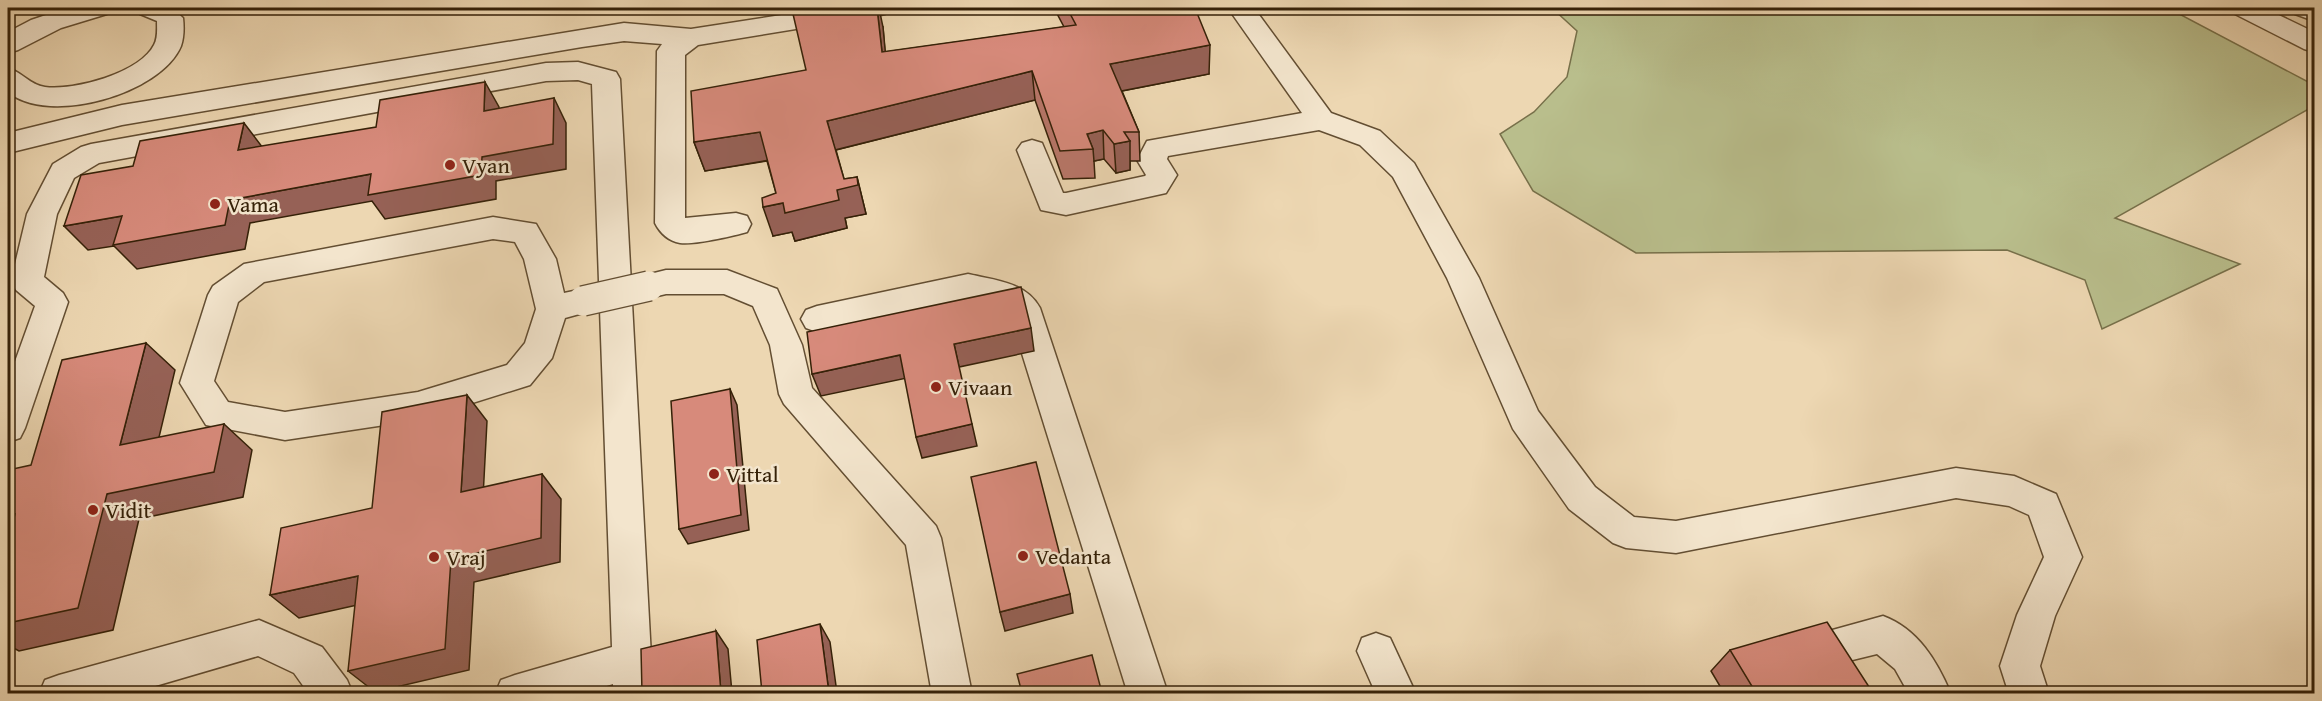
<svg xmlns="http://www.w3.org/2000/svg" width="2322" height="701" font-family="'Gentium Book Plus',serif">
<style>
.green{fill:#b9be8c;stroke:#77704a;stroke-width:1.5}
.lines{fill:none;stroke-linecap:round;stroke-linejoin:round}
.minor-casing{stroke:#634e32;stroke-width:3}
.minor{fill:#f3e5cd;fill-rule:evenodd}
.minor-bridge-casing{stroke:#634e32;stroke-width:32;stroke-linecap:butt}
.minor-bridge{stroke:#f3e5cd;stroke-width:29}
.wall{fill:#b9776a;stroke:#352108;stroke-width:1.5}
.shaded-wall{fill:#966156;stroke:#352108;stroke-width:1.5}
.building{fill:#d78a7b;stroke:#352108;stroke-width:1.5}
.poi-dot{fill:#8f2418;stroke:#f3e5cd;stroke-width:2}
.labels{text-anchor:middle;dominant-baseline:central;stroke-width:5;stroke-linejoin:round;paint-order:stroke}
.poi-label{font-size:22px;fill:#352108;stroke:#f3e5cd;text-anchor:start}
</style>
<rect width="100%" height="100%" fill="#edd7b2"/>
<filter id="stains"><feTurbulence type="fractalNoise" baseFrequency=".00333" numOctaves="4"/><feColorMatrix values="0 0 0 0 .2 0 0 0 0 .09 0 0 0 0 .02 0 0 0 .5 -.17"/></filter>
<radialGradient id="worn" r=".72"><stop offset=".6" stop-color="#630" stop-opacity="0"/><stop offset="1" stop-color="#630" stop-opacity=".3"/></radialGradient>
<!-- green -->
<path class="green" d="M1552,8H2168L2314,85V106L2115,218L2240,264L2102,329L2085,280L2007,250L1636,253L1533,191L1500,134L1534,112L1567,77L1577,31Z"/>
<g class="lines">
<defs>
<path id="minor" d="M67,8H111L107,14L61,28L18,50L8,53V32L31,20Z
M136,8H172L183,18C184,27 184,37 181,46C161,94 49,126 8,92V68C22,72 30,85 45,87C74,91 140,73 154,45C158,38 157,29 157,21L140,14Z
M827,8H889L885,14L876,16L698,45L685,55V218L736,213L747,216L751,224L747,232C733,236 694,245 680,243C669,241 660,233 655,223L657,51L662,44L624,41L582,47L122,125L8,153V133L122,105L624,23L691,29Z
M1228,8H1254L1331,113L1380,131L1414,163L1479,278L1538,411L1595,487L1634,517L1676,521L1956,468L2014,476L2056,494L2082,557L2055,616L2040,666L2049,694H2009L2000,666L2017,615L2044,557L2029,515L2009,506L1956,498L1676,553L1626,548L1613,543L1569,509L1513,429L1447,278L1393,177L1360,145L1319,130L1168,156L1167,159L1177,175L1166,193L1066,215L1041,210L1017,150L1022,143L1032,140L1042,143L1063,193H1066L1145,176L1146,175L1137,160L1147,141L1302,113Z
M2231,8H2264L2314,32V52L2304,49L2235,14Z
M2291,8H2314V21L2295,14Z
M578,62L616,72L620,79L653,694H613V684L581,694H495L501,680L515,675L612,647L592,84L578,80L546,81L99,163L74,178L57,214L44,277L63,293L68,302L25,428L20,438L8,442V381L35,306L16,290L11,281L27,214L53,164L81,147L91,144L546,63Z
M493,217L536,224L556,259L564,293L583,289L594,292L599,301L594,310L565,318L552,358L530,385L418,420L285,440L206,425L180,383L208,295L213,286L244,264ZM493,239L515,242L524,259L536,309L525,343L507,365L418,392L285,412L228,402L214,381L238,302L264,282Z
M666,270H727L777,289L802,345L812,388L936,526L941,538L972,694H932L906,545L784,404L779,394L770,345L753,306L724,294H666L649,298L638,295L633,286L638,277Z
M968,274C994,280 1026,282 1040,308L1168,694H1128L1010,315L997,305L968,298L817,332L806,328L801,319L806,310L817,306Z
M1883,616C1918,629 1937,661 1951,694H1909L1895,669L1877,654L1832,665L1818,660L1813,647L1818,634Z
M259,620L322,647L347,680L353,694H309L294,673L258,656L128,694H39L45,680L59,675Z
M1376,633L1390,638L1416,694H1376L1357,651L1362,638Z"/>
</defs>
<!-- minor casing -->
<use href="#minor" class="minor-casing"/>
<!-- minor -->
<use href="#minor" class="minor"/>
<defs>
<path id="minor-bridge" d="M583,301L649,286"/>
</defs>
<!-- minor-bridge casing -->
<use href="#minor-bridge" class="minor-bridge-casing"/>
<!-- minor-bridge -->
<use href="#minor-bridge" class="minor-bridge"/>
</g>
<!-- wall -->
<path class="wall" d="M1054,8H1195L1209,74L1122,91L1139,132L1140,161H1130V170L1116,173L1104,159L1094,161L1095,178L1063,179L1035,100L836,150L844,179L857,177L866,214L845,218L847,228L795,241L792,232L773,236L776,193L767,161L705,171L694,142L806,70L883,27L885,52L1064,27Z
M1730,650L1873,693H1724L1711,671Z"/>
<!-- shaded-wall -->
<path class="shaded-wall" d="M877,8H879L883,27L888,81L882,52Z
M1210,45L1209,74L1111,93L1110,64Z
M1032,71L1035,100L835,150L827,121Z
M485,82L499,107L498,135L484,111Z
M554,98L566,123V169L496,181V199L385,219L372,201L250,223L245,249L137,269L114,246L88,250L64,226L122,216L230,200L371,174L482,157Z
M244,123L263,148L238,150Z
M1103,130L1104,159L1094,161L1093,149L1087,134Z
M760,132L770,160L705,171L694,142Z
M1130,141V170L1116,173L1114,144Z
M857,177L866,214L845,218L847,228L795,241L792,232L773,236L763,207L783,203L837,190Z
M1031,328L1034,351L959,367L954,344Z
M146,343L175,370L151,471L120,445Z
M900,355L907,378L821,396L812,374Z
M730,389L737,405L749,530L688,544L679,529Z
M467,395L487,421L482,517L461,492Z
M224,424L252,450L243,497L139,519L113,630L19,651L8,645V623L107,494Z
M972,424L977,446L922,458L916,437Z
M542,474L561,499L560,562L474,582L469,670L375,692L348,671L451,559Z
M15,514L8,548V516Z
M358,576L384,599L299,618L270,595Z
M1070,594L1073,613L1005,631L1000,612Z
M820,624L830,642L837,693H829Z
M716,631L728,649L732,693H721Z"/>
<!-- building -->
<path class="building" d="M807,8H877L882,52L1076,25L1067,8H1195L1210,45L1110,64L1139,132H1124L1130,141L1114,144L1103,130L1087,134L1093,149L1060,151L1032,71L827,121L844,179L857,177L858,185L837,190L839,200L785,213L783,203L763,207L762,198L776,193L760,132L694,142L691,91L806,70L793,14L807,10Z
M485,82L484,111L554,98L553,144L482,157L481,175L368,195L371,174L230,200L225,225L113,245L122,216L64,226L81,175L133,166L140,141L244,123L238,150L376,127L380,100Z
M1021,287L1031,328L954,344L972,424L916,437L900,355L812,374L807,332Z
M146,343L120,445L224,424L214,472L107,494L78,608L8,623V540L15,514L8,516V470L31,465L62,360Z
M730,389L741,515L679,529L671,401Z
M467,395L461,492L542,474L541,538L451,559L445,649L348,671L358,576L270,595L281,528L372,508L382,412Z
M1036,462L1070,594L1000,612L971,477Z
M1827,622L1873,693H1756L1730,650Z
M820,624L829,693H762L757,640Z
M716,631L721,693H642L641,649Z
M1092,655L1102,693H1022L1017,674Z
M1947,687L1951,693H1924Z"/>
<!-- markers -->
<g class="poi-dot">
<circle cx="450" cy="165" r="6"/>
<circle cx="215" cy="204" r="6"/>
<circle cx="936" cy="387" r="6"/>
<circle cx="714" cy="474" r="6"/>
<circle cx="93" cy="510" r="6"/>
<circle cx="1023" cy="556" r="6"/>
<circle cx="434" cy="557" r="6"/>
</g>
<g class="labels">
<!-- poi labels -->
<g class="poi-label">
<text x="462" y="165">Vyan</text>
<text x="227" y="204">Vama</text>
<text x="948" y="387">Vivaan</text>
<text x="726" y="474">Vittal</text>
<text x="105" y="510">Vidit</text>
<text x="1035" y="556">Vedanta</text>
<text x="446" y="557">Vraj</text>
</g>
</g>
<!-- margin -->
<rect width="2322" height="701" fill="none" stroke="#edd7b2" stroke-width="30"/>
<rect x="9" y="9" width="2304" height="683" fill="none" stroke="#352108" stroke-width="3"/>
<rect x="15" y="15" width="2292" height="671" fill="none" stroke="#352108" stroke-width="1.5"/>
<rect width="100%" height="100%" filter="url(#stains)"/>
<rect width="100%" height="100%" fill="url(#worn)"/>
</svg>
